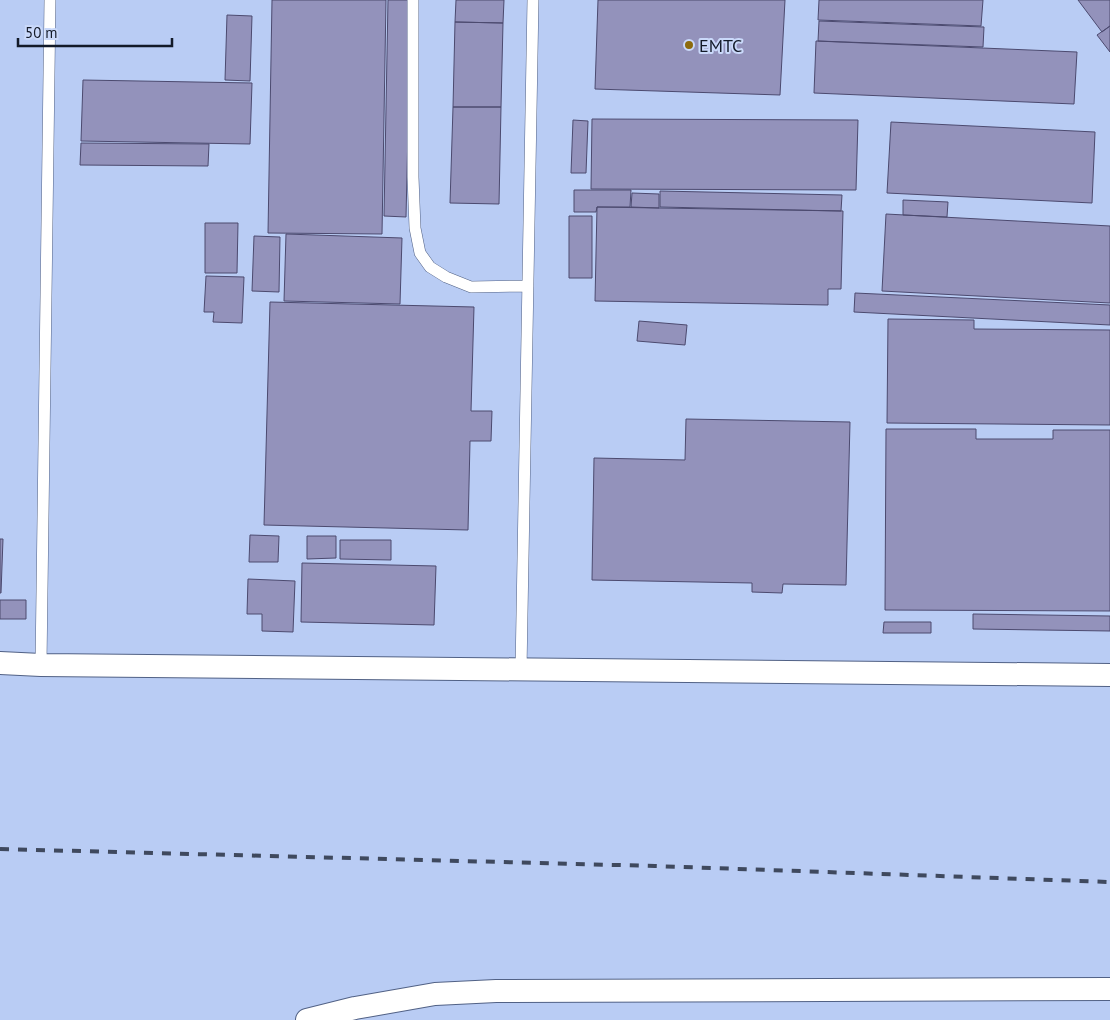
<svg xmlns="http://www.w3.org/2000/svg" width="1110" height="1020" font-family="'PT Sans',sans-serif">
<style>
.building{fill:#9392bb;stroke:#4c4a6f}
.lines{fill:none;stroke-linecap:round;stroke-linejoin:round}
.service-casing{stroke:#516185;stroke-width:12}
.minor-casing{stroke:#516185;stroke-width:24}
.service{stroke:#fff;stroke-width:11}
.minor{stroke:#fff;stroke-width:22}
.rail{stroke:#3f495e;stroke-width:4;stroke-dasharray:9 9;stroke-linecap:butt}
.poi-dot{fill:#8d6b0d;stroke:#cad9fa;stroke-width:2}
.labels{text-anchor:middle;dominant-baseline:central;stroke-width:4;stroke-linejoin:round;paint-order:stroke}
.poi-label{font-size:18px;fill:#131a28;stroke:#cad9fa;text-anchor:start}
</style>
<rect width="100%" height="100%" fill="#b9ccf4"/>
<!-- building -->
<path class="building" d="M272,0H386L382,234L268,233Z
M388,0H411L406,217L384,216Z
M456,0H504L503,23L455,22Z
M598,0H785L780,95L595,89Z
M819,0H983L981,26L818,20Z
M1078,0H1110V26L1102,32Z
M227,15L252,16L250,81L225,80Z
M819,21L984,27L983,47L818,41Z
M455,22L503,23L501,107H453Z
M1110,26V52L1097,35Z
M816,41L1077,52L1074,104L814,93Z
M83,80L252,83L250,144L81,141Z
M453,107H501L499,204L450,203Z
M592,119L858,120L856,190L591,189Z
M573,120L588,121L586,173H571Z
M891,122L1095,132L1092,203L887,193Z
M81,143L209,144L208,166L80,165Z
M574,190H631L630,207H597L596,212H574Z
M660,191L842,195L841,211L660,207Z
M632,193L659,194V208L631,207Z
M903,200L948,202L947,217L903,215Z
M597,207L843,211L841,289H828V305L595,301Z
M886,214L1110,226V303L882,291Z
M569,216H592V278H569Z
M205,223H238L237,273H205Z
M286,234L402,238L400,304L284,301Z
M254,236L280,237L279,292L252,291Z
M206,276L244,277L242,323L213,322L214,312H204Z
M855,293L1110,305V325L854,312Z
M270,302L474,307L471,411H492L491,441H470L468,530L264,525Z
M888,319L974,320V329L1110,330V425L887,423Z
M639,321L687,325L685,345L637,341Z
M686,419L850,422L846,585L783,584L782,593L752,592V583L592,580L594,458L685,460Z
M886,429H976V439H1053V430H1110V611L885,610Z
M250,535L279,536L278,562H249Z
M307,536H336V558L307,559Z
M0,539H3L1,593H0Z
M340,540H391V560L340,559Z
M302,563L436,566L434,625L301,622Z
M248,579L295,581L293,632L262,631V614H247Z
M0,600H26V619H0Z
M973,614L1110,616V631L973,629Z
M884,622H931V633H883Z"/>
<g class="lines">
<defs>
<path id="service" d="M413,0V177L415,228L420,253L430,267L446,277L471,287L528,286
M41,665L50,0
M521,670L533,0"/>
<path id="minor" d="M0,663L41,665L1110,675
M307,1020L355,1008L435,994L496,991L1110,989"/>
</defs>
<!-- service casing -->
<use href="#service" class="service-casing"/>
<!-- minor casing -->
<use href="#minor" class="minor-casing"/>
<!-- service -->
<use href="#service" class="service"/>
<!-- minor -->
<use href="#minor" class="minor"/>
<!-- rail -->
<path class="rail" d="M0,849L655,866L1110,882"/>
</g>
<!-- markers -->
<circle class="poi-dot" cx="689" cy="45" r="5"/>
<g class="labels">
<!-- poi labels -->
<g class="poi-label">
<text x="699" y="45">EMTC</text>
</g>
</g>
<!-- scale -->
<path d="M18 38v8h154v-8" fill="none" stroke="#131a28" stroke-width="2.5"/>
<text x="25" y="38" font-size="15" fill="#131a28" stroke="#cad9fa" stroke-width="4" paint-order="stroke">50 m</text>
</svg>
